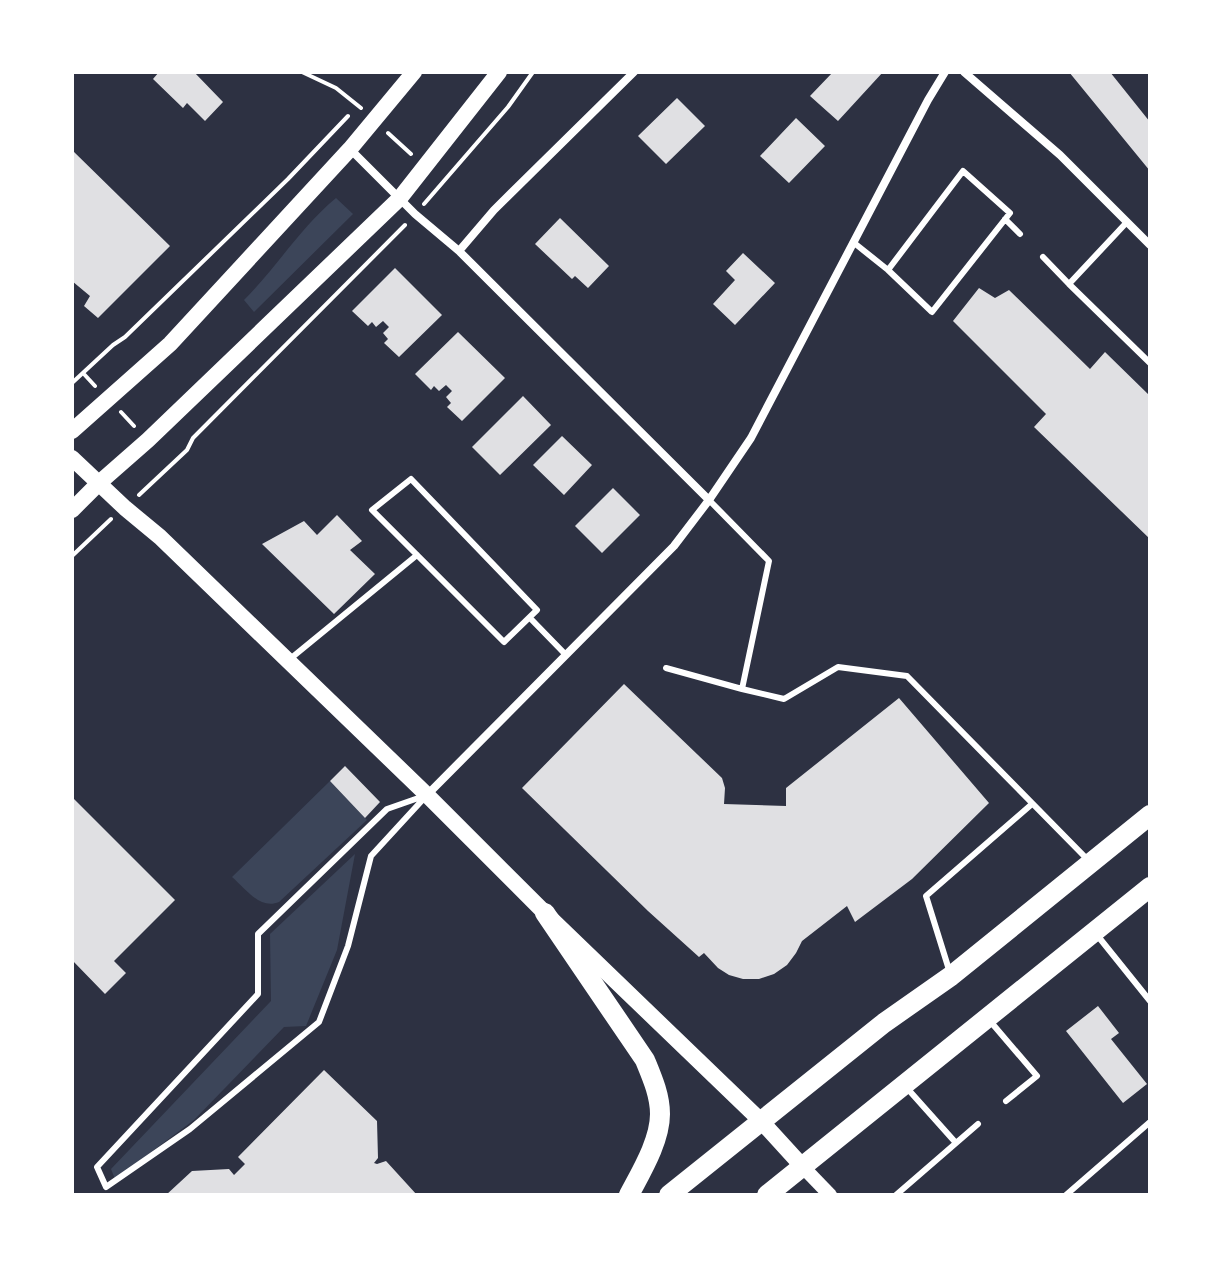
<svg xmlns="http://www.w3.org/2000/svg" width="1222" height="1267" font-family="'Fira Sans',sans-serif">
<style>
.green{fill:#3c4559}
.building{fill:#e0e0e3}
.lines{fill:none;stroke-linecap:round;stroke-linejoin:round}
.path{stroke:#fff;stroke-width:4}
.service{stroke:#fff;stroke-width:6}
.minor{stroke:#fff;stroke-width:8}
.tertiary{stroke:#fff;stroke-width:14}
.secondary{stroke:#fff;stroke-width:16}
.primary{stroke:#fff;stroke-width:20}
</style>
<rect width="100%" height="100%" fill="#2d3142"/>
<!-- green -->
<path class="green" d="M336,198L353,214L254,312L244,300C277,267 300,228 336,198Z
M330,781L367,820L279,902C260,910 246,889 232,877Z
M355,854L337,950L306,1026L284,1027L194,1120L115,1179L111,1169L271,1001L270,934Z"/>
<!-- building -->
<path class="building" d="M159,72H194L223,102L205,121L187,103L183,108L153,79Z
M833,72H883L838,121L810,96Z
M1069,72H1110L1150,122V171Z
M677,98L705,126L666,164L638,136Z
M796,118L825,146L789,183L760,156Z
M72,150L170,246L98,318L84,306L90,296L72,281Z
M560,218L609,266L588,288L575,276L572,279L535,244Z
M743,253L775,283L735,325L713,304L735,280L726,271Z
M395,268L442,315L399,357L384,343L388,339L383,333L389,327L383,321L376,327L372,322L368,326L352,311Z
M979,288L995,298L1009,290L1090,369L1105,352L1150,396V539L1034,427L1046,414L953,321Z
M458,332L505,378L462,421L447,407L451,403L446,397L452,391L446,385L439,391L434,386L431,390L415,374Z
M523,396L551,425L500,475L472,447Z
M562,436L592,465L564,495L533,465Z
M613,488L640,515L602,553L575,526Z
M337,515L362,541L350,550L375,574L334,614L262,544L304,521L317,535Z
M624,684L722,778L725,788L724,804L786,806V788L899,698L989,803L912,879L855,922L847,906L802,941L796,953L787,965L774,974L759,979H743L729,975L718,968L704,953L699,957L648,911L522,788Z
M345,766L380,802L365,818L330,781Z
M72,797L175,900L114,961L126,973L105,994L72,960Z
M1098,1006L1119,1033L1111,1039L1147,1084L1123,1103L1066,1031Z
M324,1070L377,1121L378,1158L374,1163L377,1164L386,1161L417,1195H166L192,1171L229,1169L234,1175L245,1164L238,1157Z"/>
<g class="lines">
<!-- path -->
<path class="path" d="M302,72L336,88L361,108
M388,133L411,154
M424,204L508,107L533,72
M83,373L95,386
M72,383L113,345L125,337L288,179L348,116
M121,412L134,426
M139,495L187,450L193,438L405,225
M72,556L111,519"/>
<!-- service -->
<path class="service" d="M1005,219L1020,234
M1127,222L1069,284L1150,363
M853,242L888,270L963,171L1010,213L932,312L888,270
M1043,257L1069,284
M411,479L537,610L504,642L372,510Z
M530,618L566,655
M290,659L417,555
M666,668L742,689L769,561L709,500
M742,689L784,699L838,667L907,676L1088,860
M427,795L371,856L348,946L319,1022L190,1129L106,1187L97,1167L258,994V934L387,809Z
M1097,935L1150,1001
M950,973L926,896L1032,804
M990,1021L1037,1076L1006,1101
M906,1087L956,1143
M896,1195L978,1124
M1066,1195L1150,1122"/>
<!-- minor -->
<path class="minor" d="M964,72L1060,155L1150,245
M350,149L415,214L459,251L709,500
M459,251L494,210L634,72
M427,795L674,546L709,500L751,438L928,100L945,72"/>
<!-- tertiary -->
<path class="tertiary" d="M803,1167L830,1195"/>
<!-- secondary -->
<path class="secondary" d="M72,431L170,344L350,149L414,72
M72,458L125,508L160,537L427,795L545,913L761,1121L803,1167
M72,510L99,483L148,440L400,198L499,72"/>
<!-- primary -->
<path class="primary" d="M545,913L645,1060C652,1077 660,1095 660,1114C660,1141 641,1172 629,1195
M669,1195L884,1023L951,976L1150,815
M767,1195L1150,887"/>
</g>
<!-- border -->
<rect width="1222" height="1267" fill="none" stroke="#ffffff" stroke-width="148"/>
</svg>
